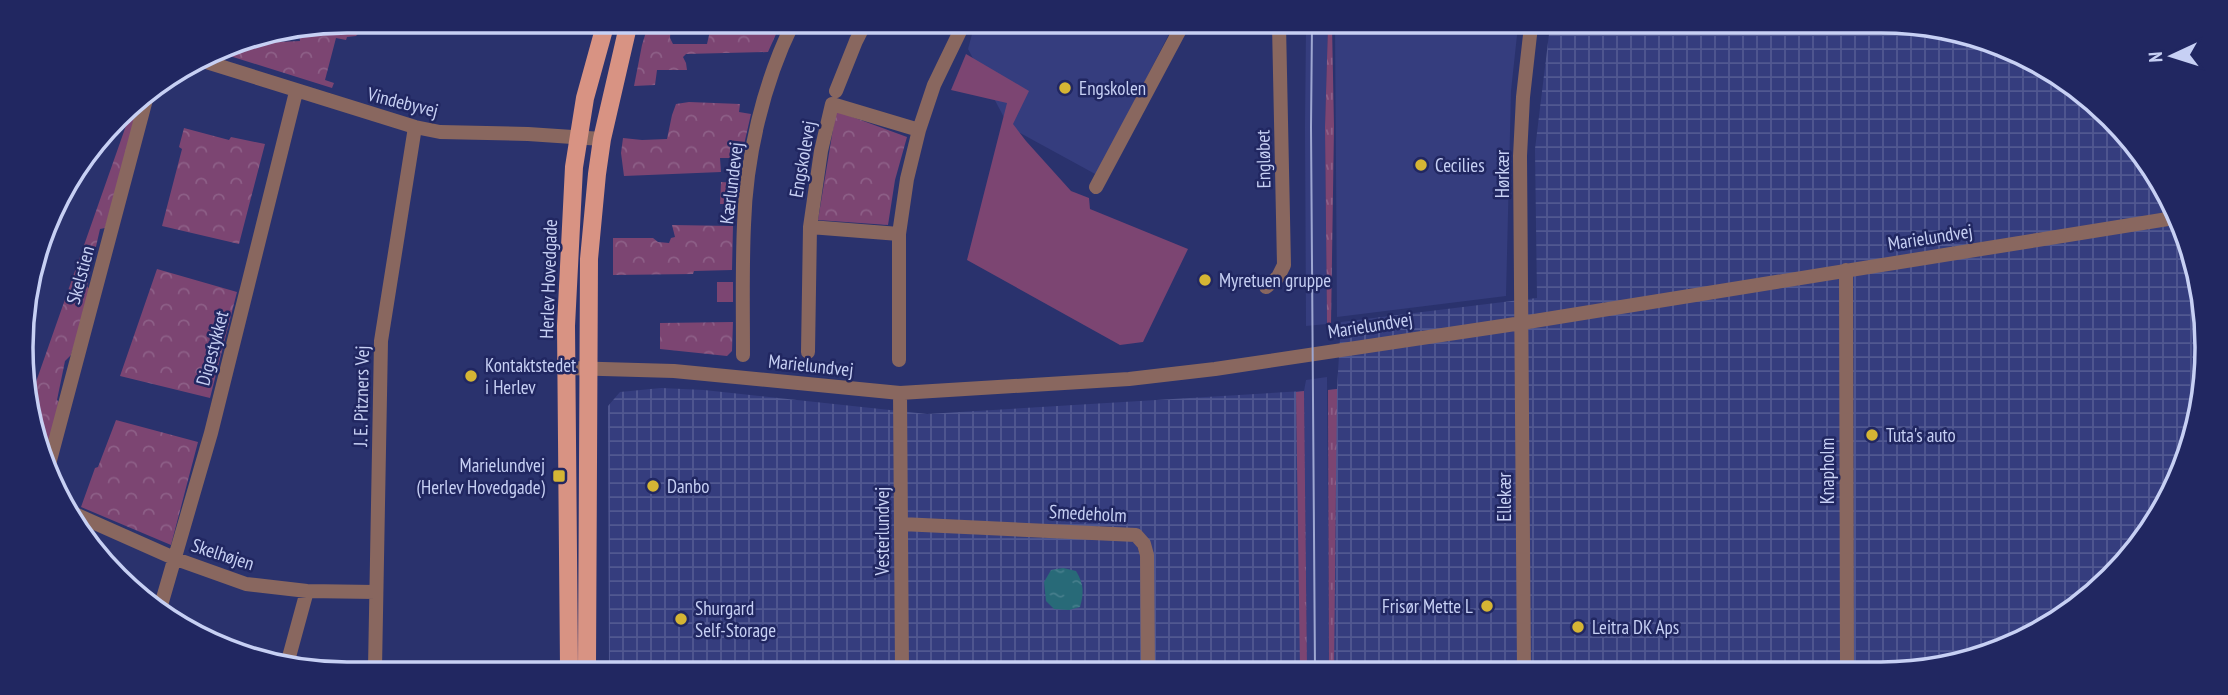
<svg xmlns="http://www.w3.org/2000/svg" width="2228" height="695" font-family="'PT Sans Narrow',sans-serif">
<style>
.built{fill:#353d7e}
.industrial{fill:url(#industrial-grid)}
.grass{fill:url(#grass-tufts)}
.park{fill:url(#park-crowns)}
.garden{fill:#7c4572}
.water{fill:url(#water-ripples)}
.lines{fill:none;stroke-linecap:round;stroke-linejoin:round}
.minor{stroke:#89675f;stroke-width:14}
.major{stroke:#d89383;stroke-width:18}
.tram{stroke:#9ea7d1;stroke-width:2}
.poi-dot{fill:#d5b534;stroke:#212761;stroke-width:2.5}
.labels{text-anchor:middle;dominant-baseline:central;stroke-width:5;stroke-linejoin:round;paint-order:stroke}
.poi-label{font-size:19px;fill:#c7d0f4;stroke:#212761;text-anchor:start}
.street-label{font-size:19px;fill:#c7d0f4;stroke:#212761}
.rim{fill:none;stroke:#c7d0f4;stroke-width:3.5}
</style>
<defs>
<pattern id="industrial-grid" width="8" height="8" patternUnits="userSpaceOnUse" patternTransform="scale(1.75)"><rect width="8" height="8" fill="#353d7e"/><path d="M0 4h8M4 0v8" fill="none" stroke="#515891"/></pattern>
<pattern id="grass-tufts" width="24" height="20" patternUnits="userSpaceOnUse" patternTransform="scale(1.75)"><rect width="24" height="20" fill="#7c4572"/><path d="M3 7l-1-3M5 7V3M7 7l1-3M15 17l-1-3M17 17v-4M19 17l1-3" fill="none" stroke="#8d5f87"/></pattern>
<pattern id="park-crowns" width="20" height="18" patternUnits="userSpaceOnUse" patternTransform="scale(1.75)"><rect width="20" height="18" fill="#7c4572"/><path d="M2 6a3 3 0 1 1 6 0M12 15a3 3 0 1 1 6 0" fill="none" stroke="#8d5f87"/></pattern>
<pattern id="water-ripples" width="26" height="14" patternUnits="userSpaceOnUse" patternTransform="scale(1.75)"><rect width="26" height="14" fill="#286a78"/><path d="M2 4q2-2 4 0t4 0M15 11q2-2 4 0t4 0" fill="none" stroke="#467e8c"/></pattern>
</defs>
<rect width="100%" height="100%" fill="#2a326d"/>
<!-- built -->
<path class="built" d="M975,23L1174,24L1097,175L1009,127L968,49Z
M1306,25H1328L1325,127L1327,324L1306,326L1305,127Z
M1335,25L1518,26L1511,91L1506,296L1337,317Z
M1327,377L1329,670H1307L1304,391L1306,380Z"/>
<!-- industrial -->
<path class="industrial" d="M1550,26L1945,27L2062,76L2152,166L2201,284V412L2163,510L2111,579L2025,640L1924,671L1329,670L1328,390L1337,389L1341,322L1537,298L1535,149Z
M661,388L704,390L927,414L1304,391L1307,670L609,668L608,406L620,392Z"/>
<!-- grass -->
<path class="grass" d="M1328,25H1332L1334,127L1331,324H1327L1325,127Z
M1337,389L1334,670H1329L1328,390Z
M1304,391L1307,670H1300L1296,392Z"/>
<!-- park -->
<path class="park" d="M649,22H671L670,38L673,44H707L712,22L781,23L768,52L686,54L683,57L686,63L687,70H657L655,85L634,86L642,45Z
M364,27L356,36L347,37L346,40L336,38L325,80L334,83L332,88L214,51L223,46L231,44L300,41L299,32Z
M144,95L105,228L100,229L87,286L91,291L71,355L65,361L57,400L60,403L46,462L32,432L30,399L135,100Z
M689,102L740,104L739,112L751,114L741,158H720L721,172L624,176L621,153L623,138L642,140L667,139L672,115L676,104Z
M836,111L907,137L895,180L888,225L818,220Z
M184,128L229,140L231,137L265,144L239,244L162,226L182,149L179,147Z
M721,182L738,183L735,204H720Z
M672,225L733,226L732,270L694,271L693,274L613,275V238H653L658,242L669,243L671,238L675,237Z
M157,269L237,292L210,398L120,376Z
M717,282H733V302H717Z
M733,322L732,351L727,356L660,349V323Z
M116,420L198,442L171,545L81,507L95,468L98,467Z"/>
<!-- garden -->
<path class="garden" d="M966,54L1029,91L1013,124L1026,141L1071,191L1089,198L1090,209L1188,249L1143,342L1120,345L967,260L1007,103L951,90Z"/>
<!-- water -->
<path class="water" d="M1063,568L1076,571C1084,584 1084,593 1080,607L1069,610L1054,609L1046,601L1044,582L1051,570Z"/>
<g class="lines">
<!-- minor -->
<path class="minor" d="M200,60L415,127L440,132L528,134L602,139
M836,91L856,41L865,23
M1096,187L1183,24
M810,227L899,234
M1846,270L1847,671
M1266,287L1278,277L1284,265L1279,25
M808,352L810,227L821,151L832,104L919,130
M743,355C743,312 742,268 744,225C746,157 763,84 793,23
M899,360V234L907,179L919,130L934,85L964,23
M567,368L674,371L900,393L1129,379L1215,369L1522,323L2174,218
M900,393L902,669
M48,468L148,92
M68,511L176,559L246,584L307,591L375,592
M901,524L1136,535L1144,544L1147,555L1148,669
M159,612L211,433L296,92
M286,668L307,591
M375,668L381,341L415,127
M1524,670L1520,156L1523,97L1531,26"/>
<!-- major -->
<path class="major" d="M569,668L566,326L574,167L585,98L606,22
M587,668L589,259L597,174L602,139L629,22"/>
<!-- tram -->
<path class="tram" d="M1312,25L1311,127L1315,670"/>
</g>
<!-- markers -->
<g class="poi-dot">
<circle cx="1065" cy="88" r="7"/>
<circle cx="1421" cy="165" r="7"/>
<circle cx="1205" cy="280" r="7"/>
<circle cx="471" cy="376" r="7"/>
<circle cx="1872" cy="435" r="7"/>
<rect x="552" y="469" width="14" height="14" rx="3.5"/>
<circle cx="653" cy="486" r="7"/>
<circle cx="1487" cy="606" r="7"/>
<circle cx="681" cy="619" r="7"/>
<circle cx="1578" cy="627" r="7"/>
</g>
<g class="labels">
<!-- poi labels -->
<g class="poi-label">
<text x="1079" y="88">Engskolen</text>
<text x="1435" y="165">Cecilies</text>
<text x="1219" y="280">Myretuen gruppe</text>
<text x="485" y="365">Kontaktstedet<tspan x="485" dy="22">i Herlev</tspan></text>
<text x="1886" y="435">Tuta's auto</text>
<text x="545" y="465" text-anchor="end">Marielundvej<tspan x="545" dy="22">(Herlev Hovedgade)</tspan></text>
<text x="667" y="486">Danbo</text>
<text x="1473" y="606" text-anchor="end">Frisør Mette L</text>
<text x="695" y="608">Shurgard<tspan x="695" dy="22">Self-Storage</tspan></text>
<text x="1592" y="627">Leitra DK Aps</text>
</g>
<!-- street labels -->
<g class="street-label">
<text transform="translate(403 102) rotate(14)">Vindebyvej</text>
<text transform="translate(802 159) rotate(-80)">Engskolevej</text>
<text transform="translate(1263 159) rotate(-91)">Engløbet</text>
<text transform="translate(1502 174) rotate(-90)">Hørkær</text>
<text transform="translate(731 183) rotate(-83)">Kærlundevej</text>
<text transform="translate(1930 237) rotate(-9)">Marielundvej</text>
<text transform="translate(80 275) rotate(-75)">Skelstien</text>
<text transform="translate(548 279) rotate(-88)">Herlev Hovedgade</text>
<text transform="translate(1370 325) rotate(-9)">Marielundvej</text>
<text transform="translate(212 348) rotate(-75)">Digestykket</text>
<text transform="translate(811 365) rotate(6)">Marielundvej</text>
<text transform="translate(361 396) rotate(-89)">J. E. Pitzners Vej</text>
<text transform="translate(1827 471) rotate(-90)">Knapholm</text>
<text transform="translate(1504 497) rotate(-90)">Ellekær</text>
<text transform="translate(1088 513) rotate(3)">Smedeholm</text>
<text transform="translate(882 531) rotate(-90)">Vesterlundvej</text>
<text transform="translate(223 554) rotate(18)">Skelhøjen</text>
</g>
</g>
<!-- crop -->
<path d="M0 0H2228V695H0ZM347 33H1881A314 314 0 0 1 2195 347V348A314 314 0 0 1 1881 662H347A314 314 0 0 1 33 348V347A314 314 0 0 1 347 33Z" fill="#212761" fill-rule="evenodd"/>
<path class="rim" d="M347 33H1881A314 314 0 0 1 2195 347V348A314 314 0 0 1 1881 662H347A314 314 0 0 1 33 348V347A314 314 0 0 1 347 33Z"/>
<!-- north arrow -->
<g transform="translate(2172 56) rotate(266)" stroke="#212761" stroke-width="5" paint-order="stroke">
<path d="M0-5L12 26L0 18L-12 26Z" fill="#c7d0f4"/>
<text y="-10" font-size="19" font-weight="bold" text-anchor="middle" fill="#c7d0f4">N</text>
</g>
</svg>
